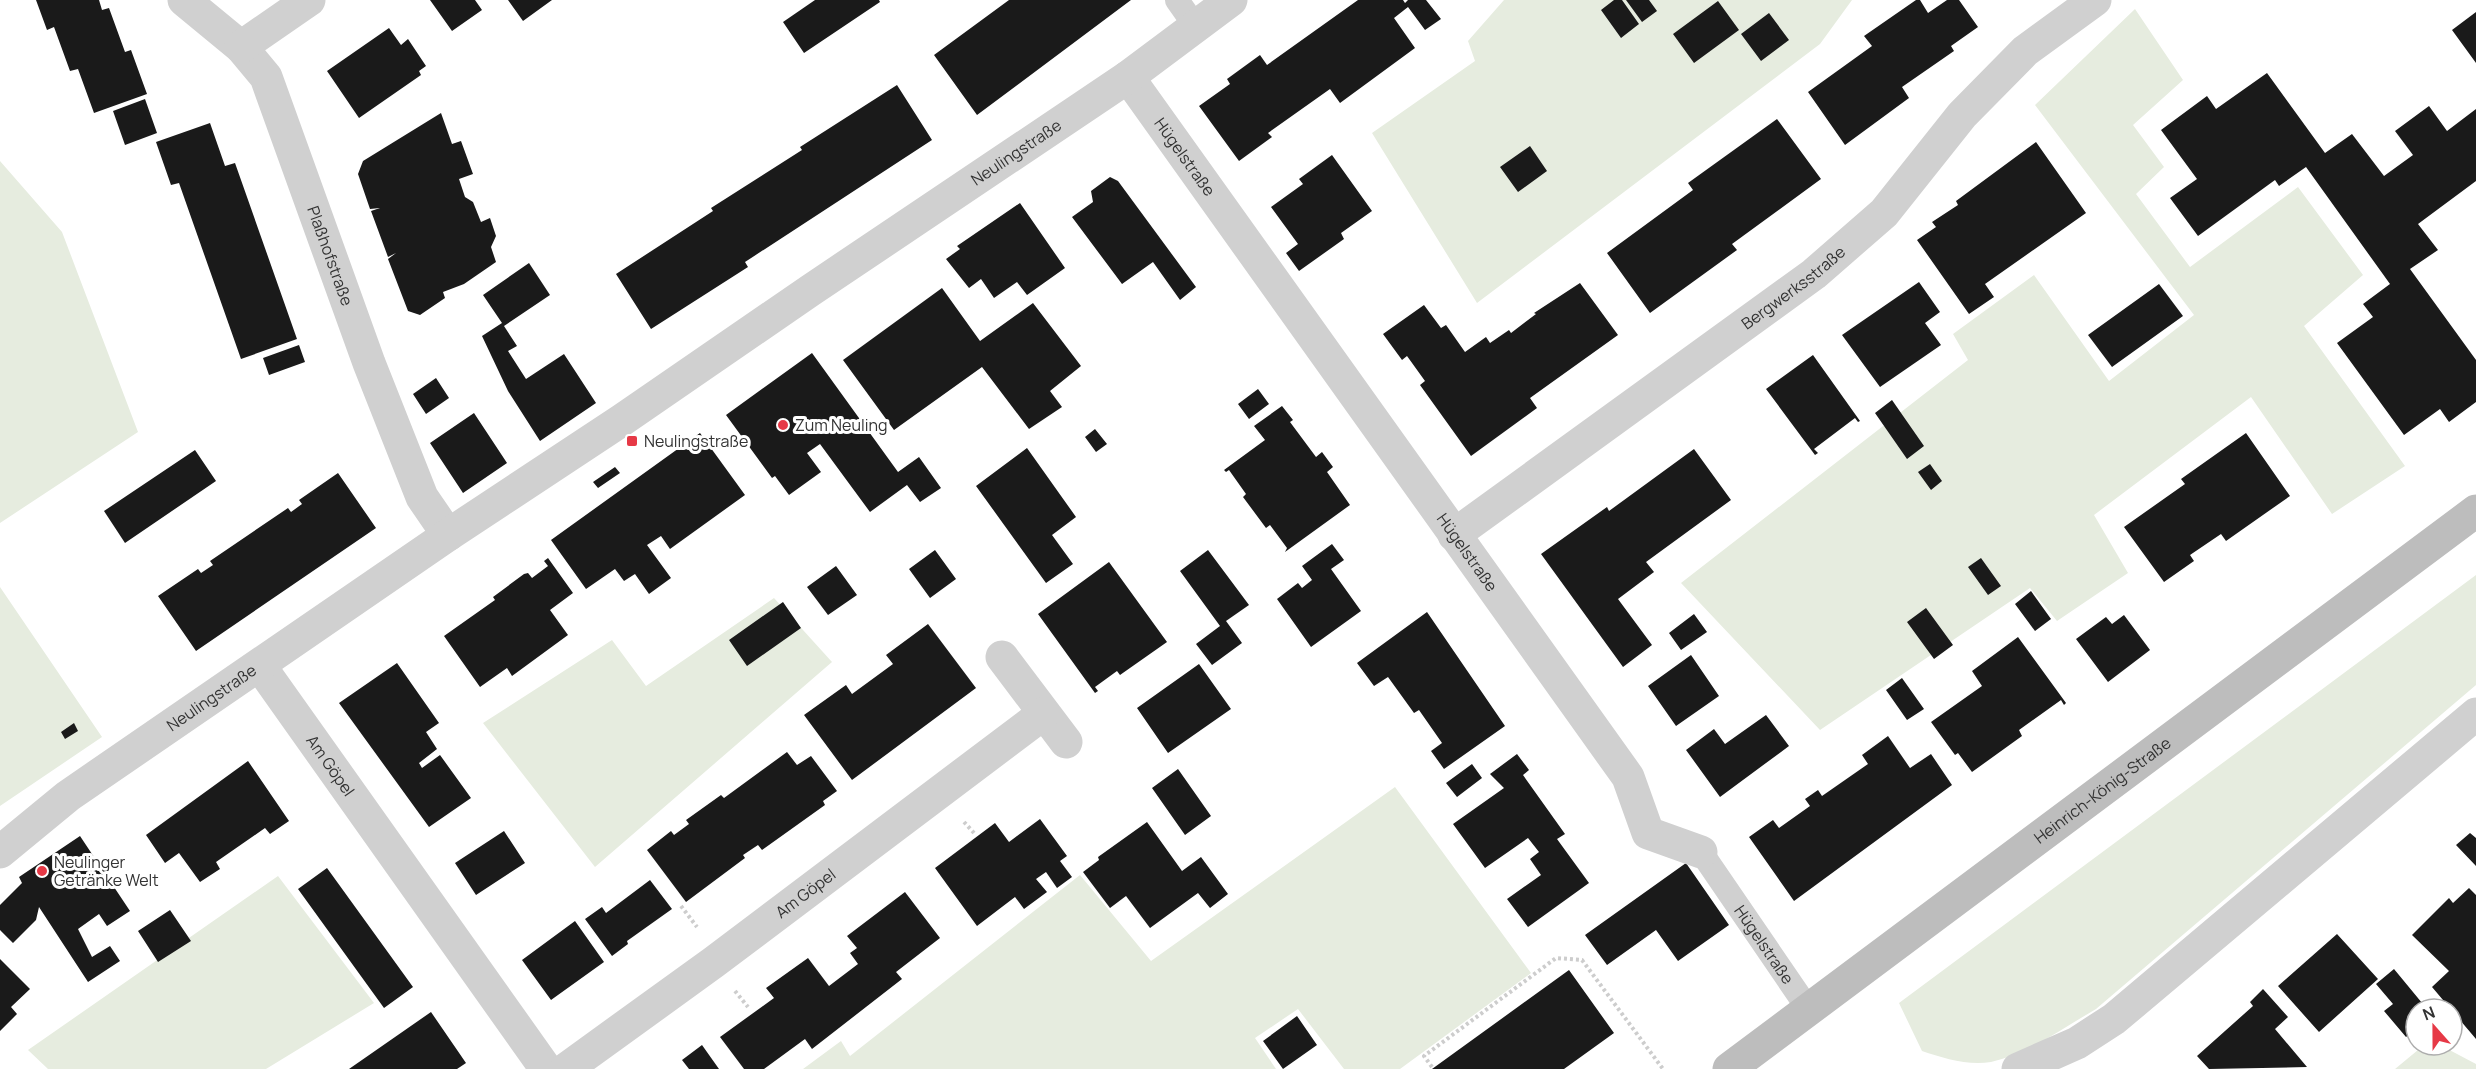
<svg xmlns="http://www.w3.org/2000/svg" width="2476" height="1069" font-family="Manrope,sans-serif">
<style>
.green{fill:#e6ecdf}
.building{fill:#1a1a1a}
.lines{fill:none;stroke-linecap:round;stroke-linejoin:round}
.path{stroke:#cdcdcd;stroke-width:4;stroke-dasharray:3 3;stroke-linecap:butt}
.lane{stroke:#d0d0d0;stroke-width:24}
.street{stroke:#d0d0d0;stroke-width:33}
.secondary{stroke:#bdbdbd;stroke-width:33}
.poi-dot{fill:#e63946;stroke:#fff;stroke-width:2}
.labels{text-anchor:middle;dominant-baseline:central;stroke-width:6;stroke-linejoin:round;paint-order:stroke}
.street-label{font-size:16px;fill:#333;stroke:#fff}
.poi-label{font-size:16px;fill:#333;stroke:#fff;text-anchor:start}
</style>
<rect width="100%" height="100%" fill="#fff"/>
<!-- green -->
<path class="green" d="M1504,0H1852L1820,44L1477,303L1372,133L1475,61L1468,41Z
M2135,9L2183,80L2133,125L2164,167L2136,194L2190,267L2298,187L2363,275L2304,326L2405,466L2332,514L2251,397L2094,515L2128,573L2057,621L2030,588L1820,730L1681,583L1968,360L1953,334L2034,275L2109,381L2194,315L2035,105Z
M0,161L62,232L138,432L0,523Z
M2476,575V685L2096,1009C2063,1028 2028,1054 1991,1062C1968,1066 1943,1058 1922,1051L1899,1003Z
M0,587L102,737L0,806Z
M774,598L832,662L595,867L483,723L612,640L646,686Z
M1395,787L1531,973L1400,1069H1344L1298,1009L1255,1038L1276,1069H803L841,1041L850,1056L1080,875L1151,961Z
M278,876L374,1003L266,1069H48L28,1050Z
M2424,1045H2440L2476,1064V1069H2395Z"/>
<!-- building -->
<path class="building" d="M36,0H99L102,10L109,8L125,52L131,50L147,94L94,113L78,69L70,71L54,27L47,30Z
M430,0H475L482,10L452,31Z
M508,0H552L523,21Z
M815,0H879L880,2L804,53L783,22Z
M1009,0H1131L977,115L934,55Z
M1358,0H1403L1405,3L1408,0H1426L1441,19L1425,30L1408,7L1394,18L1415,48L1340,103L1330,89L1268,133L1272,137L1239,161L1199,106L1230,84L1227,79L1260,55L1267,65Z
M1614,0H1622L1639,24L1621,38L1601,10Z
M1626,0H1649L1657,11L1642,22Z
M1916,0H1920L1928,13L1947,0H1959L1978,27L1951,46L1954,51L1902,87L1909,98L1845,145L1808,92L1872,46L1864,36Z
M1718,1L1739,30L1694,63L1673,34Z
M2476,12V63L2452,30Z
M1769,13L1789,40L1761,61L1741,34Z
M389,28L401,45L408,39L426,66L419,71L421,75L359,118L327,71Z
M2267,73L2325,153L2352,134L2384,176L2413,155L2395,131L2429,106L2447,131L2476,109V181L2418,224L2438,250L2410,269L2476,360V402L2449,422L2440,409L2404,435L2337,343L2373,317L2363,304L2390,284L2306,167L2279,186L2275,180L2198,236L2170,198L2197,179L2161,130L2207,96L2216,109Z
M897,85L932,140L745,262L748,267L651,329L616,274L713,211L711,208L802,150L800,147Z
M145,99L157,133L125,145L113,111Z
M441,113L452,144L461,141L473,174L459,179L465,197L473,202L481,222L490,218L496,236L491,247L496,262L464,284L443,292L445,298L420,315L408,311L388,259L396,253L388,257L371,211L380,208L370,209L358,174L363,161Z
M1777,119L1821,179L1732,244L1737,250L1650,313L1607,253L1693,190L1688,183Z
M210,123L225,166L235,163L297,339L241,359L179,183L171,185L156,142Z
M2036,142L2086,213L1985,284L1994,297L1969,314L1917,240L1936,227L1932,222L1958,205L1956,201Z
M1530,146L1547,171L1518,192L1500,167Z
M1332,155L1372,211L1341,233L1344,239L1299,271L1286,253L1298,244L1271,207L1303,184L1299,179Z
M1110,177L1118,181L1196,287L1180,300L1153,262L1122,284L1072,217L1093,202L1091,191Z
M1020,203L1065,268L1027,295L1017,282L994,298L981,279L969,288L946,259L960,249L957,246Z
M529,263L550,295L504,326L517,346L508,351L526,379L564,354L596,403L540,441L508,391L482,336L502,323L483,295Z
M1919,282L1940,312L1925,323L1941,345L1880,387L1842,335Z
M1580,283L1618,335L1530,398L1537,408L1471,456L1420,385L1425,381L1407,356L1402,360L1383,334L1424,305L1441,328L1446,325L1465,352L1486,337L1490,343L1509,330L1511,333L1536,314L1534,313Z
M2159,284L2183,316L2112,367L2088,335Z
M942,288L980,341L1033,303L1081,366L1050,391L1062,407L1029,429L982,367L894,430L843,360Z
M299,345L305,362L269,375L263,358Z
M812,353L898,472L919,457L941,488L920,502L907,485L870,512L820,444L807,453L821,472L789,495L775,476L772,478L726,415Z
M1813,355L1860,421L1858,422L1855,418L1814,449L1818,453L1815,455L1766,389Z
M436,378L449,398L426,414L413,394Z
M1258,389L1269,404L1249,419L1238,404Z
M1892,400L1924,446L1907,459L1875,413Z
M1282,406L1293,420L1290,422L1316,457L1322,452L1333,467L1327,472L1350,505L1285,552L1287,548L1270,525L1266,528L1243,497L1246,494L1229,470L1226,472L1224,470L1265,440L1254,426Z
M474,413L507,463L463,493L430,443Z
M1095,429L1107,444L1096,452L1085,437Z
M700,433L745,495L670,549L661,536L647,545L671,578L649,594L635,574L624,581L615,569L586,589L551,540Z
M2246,433L2290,496L2226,541L2221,534L2190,555L2194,561L2164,582L2124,527L2185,484L2181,479Z
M1027,448L1076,517L1052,535L1073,564L1046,583L976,486Z
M1694,449L1731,500L1646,562L1654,572L1618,599L1652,645L1623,667L1541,554L1607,507L1609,511Z
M195,450L216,481L125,543L104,511Z
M1930,464L1942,481L1931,490L1918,472Z
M615,467L620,473L598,488L593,482Z
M338,473L376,528L196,651L158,596L198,569L201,573L213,565L210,561L288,508L291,512L302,504L299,500Z
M1332,544L1344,560L1331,569L1361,611L1311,647L1277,599L1298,583L1302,588L1312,580L1302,566Z
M935,550L956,579L930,598L909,569Z
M1208,550L1249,605L1226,621L1242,643L1212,665L1196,644L1220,626L1180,571Z
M548,558L573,593L550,610L568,635L512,676L507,668L480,687L444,636L495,600L493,597L524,574L528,573L532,578L548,566L544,561Z
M1981,558L2001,586L1988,595L1968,567Z
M1109,562L1167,642L1120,675L1117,671L1095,687L1098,691L1095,693L1038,614Z
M836,566L857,595L828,615L807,587Z
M2031,591L2051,619L2035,631L2015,604Z
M783,602L801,628L747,666L729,640Z
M1926,608L1953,645L1934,659L1907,622Z
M1427,612L1505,726L1444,769L1431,751L1442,743L1419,710L1414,713L1388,677L1374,686L1357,663Z
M1694,614L1707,632L1681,650L1669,633Z
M2124,615L2150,650L2108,682L2076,639L2106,617L2112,624Z
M928,624L976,688L852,780L804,715L846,685L852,694L893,664L886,655Z
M2018,637L2066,703L2064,705L2061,700L2019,730L2022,736L1972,772L1958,753L1955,755L1931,722L1982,686L1972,671Z
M1691,655L1719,696L1676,726L1648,686Z
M397,663L439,723L426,732L437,749L419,763L422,768L440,755L471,798L429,827L339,703Z
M1199,664L1231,709L1168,753L1137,708Z
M1902,678L1924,709L1907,720L1886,690Z
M1766,715L1789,746L1720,797L1686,750L1714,729L1725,744Z
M74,723L78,731L65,739L61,732Z
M1888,736L1910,768L1931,754L1952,785L1794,901L1749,837L1773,820L1779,828L1810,806L1805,799L1818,790L1822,796L1868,764L1862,755Z
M787,752L797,765L811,756L837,791L823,801L825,805L762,850L758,845L743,855L745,858L686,902L647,850L671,831L674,835L689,824L686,820L721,795L724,798Z
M1517,754L1529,770L1523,775L1565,834L1557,839L1589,883L1528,927L1507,899L1541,875L1530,859L1539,852L1528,838L1485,868L1453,824L1504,788L1490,774Z
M248,761L289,821L270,834L265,828L216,862L220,869L200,882L179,853L165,863L146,835Z
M1472,764L1482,778L1457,797L1446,783Z
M1178,769L1211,816L1185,835L1152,788Z
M1040,819L1067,856L1060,861L1072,877L1057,888L1046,872L1036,879L1047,892L1024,909L1015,897L977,926L935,868L995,823L1009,842Z
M1147,822L1182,871L1201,857L1228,894L1210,908L1198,893L1150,928L1126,896L1110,908L1083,872L1099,860L1098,857Z
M504,831L525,863L476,895L455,863Z
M2470,833L2476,838V866L2456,845Z
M80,836L130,911L107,926L99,914L78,929L92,957L110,946L120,961L88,982L39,907L36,920L13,943L0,930V905L22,883L19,877Z
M1686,863L1729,925L1678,961L1656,930L1607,965L1585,935Z
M327,868L413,987L384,1008L298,889Z
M650,880L672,909L627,941L628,944L612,956L585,919L602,907L606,913Z
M2469,888L2476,895V1039L2432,987L2449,971L2412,935L2449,898L2453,903Z
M905,892L940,938L896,972L902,979L812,1049L805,1039L764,1069H744L720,1037L774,998L766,988L808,958L829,986L858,964L850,953L857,948L847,936Z
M170,910L191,941L158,962L138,931Z
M575,921L604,962L551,1000L522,960Z
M2337,934L2378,979L2319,1032L2278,986Z
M0,959L30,989L11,1007L17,1014L0,1031Z
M2394,969L2427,1009H2416V1029L2406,1037L2384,1011L2393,1004L2376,984Z
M1569,970L1614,1033L1564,1069H1432Z
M2263,989L2288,1017L2275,1029L2307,1067L2209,1069L2197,1056L2253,1006L2250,1002Z
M431,1012L466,1063L457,1069H349Z
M1297,1016L1317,1045L1283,1069L1263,1041Z
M702,1045L719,1069H689L682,1060Z"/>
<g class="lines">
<!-- path -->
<path class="path" d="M964,822L974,833
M681,906L697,927
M735,991L748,1007
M1432,1067L1424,1056L1556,958L1582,960L1663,1069"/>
<!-- lane -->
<g class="lane">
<path d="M1177,0L1196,27"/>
<path id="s1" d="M1701,852L1809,1010"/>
</g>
<!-- street -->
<g class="street">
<path id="s2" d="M184,0L241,47L266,77L369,363L422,497L448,535"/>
<path d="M241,47L309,0"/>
<path id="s3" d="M1128,77L1628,777L1648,833L1701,852"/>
<path id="s4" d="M1454,535L1814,274L1884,213L1962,115L2025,51L2095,0"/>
<path d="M1002,657L1066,742"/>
<path id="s5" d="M260,666L546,1069"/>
<path id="s6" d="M0,852L68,796L448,535L622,420L811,290L1128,77L1231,0"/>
<path id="s7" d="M566,1069L714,962L1043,714"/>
<path d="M2018,1069L2077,1043L2114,1019L2476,714"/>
</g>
<!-- secondary -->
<path class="secondary" id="s8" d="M1729,1069L2476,511"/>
</g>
<!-- markers -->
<g class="poi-dot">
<circle cx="783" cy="425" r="6"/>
<rect x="626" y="435" width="12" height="12" rx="3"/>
<circle cx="42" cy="871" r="6"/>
</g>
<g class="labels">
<!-- street labels -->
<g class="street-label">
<text stroke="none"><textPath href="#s6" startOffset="1234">Neulingstraße</textPath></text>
<text stroke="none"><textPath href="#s3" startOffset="98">Hügelstraße</textPath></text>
<text stroke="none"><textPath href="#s2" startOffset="303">Plaßhofstraße</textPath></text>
<text stroke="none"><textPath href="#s4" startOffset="420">Bergwerksstraße</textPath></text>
<text stroke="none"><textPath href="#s3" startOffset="584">Hügelstraße</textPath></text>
<text stroke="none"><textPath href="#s6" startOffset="262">Neulingstraße</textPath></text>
<text stroke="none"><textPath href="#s5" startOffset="122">Am Göpel</textPath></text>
<text stroke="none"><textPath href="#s8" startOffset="466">Heinrich-König-Straße</textPath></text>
<text stroke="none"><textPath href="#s7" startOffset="297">Am Göpel</textPath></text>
<text stroke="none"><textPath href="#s1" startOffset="112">Hügelstraße</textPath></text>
</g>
<!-- poi labels -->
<g class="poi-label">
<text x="795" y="425">Zum Neuling</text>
<text x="644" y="441">Neulingstraße</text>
<text x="54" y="862">Neulinger<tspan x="54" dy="18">Getränke Welt</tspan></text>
</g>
</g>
<!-- north arrow -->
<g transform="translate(2434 1027) rotate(339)"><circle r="28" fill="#ffffff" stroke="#adadad" stroke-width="1.5"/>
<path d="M0-4.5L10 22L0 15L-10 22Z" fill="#e63946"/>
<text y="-9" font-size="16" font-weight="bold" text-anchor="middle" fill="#333333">N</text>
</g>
</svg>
